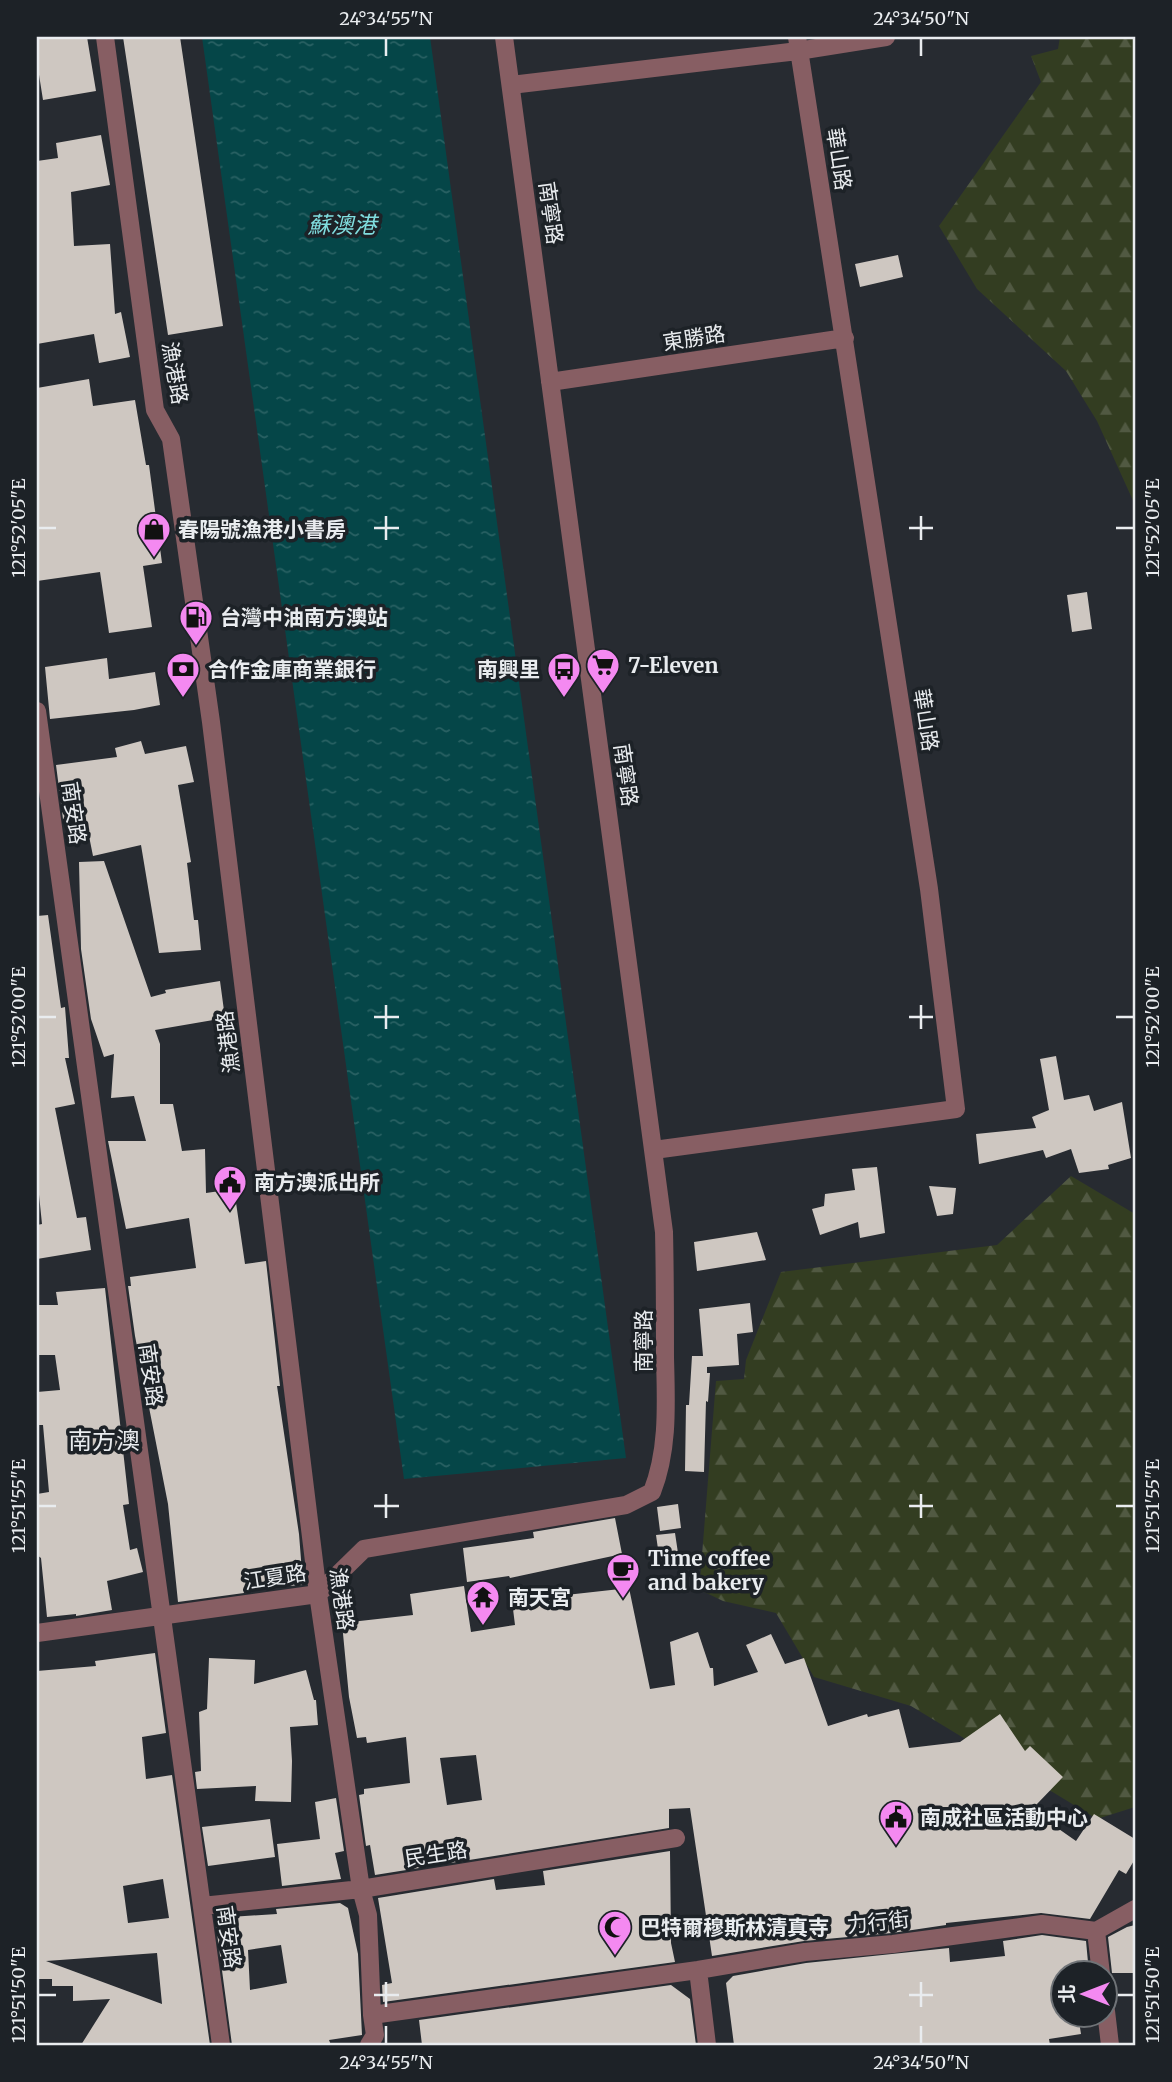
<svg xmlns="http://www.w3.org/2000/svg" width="1172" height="2082" font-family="Merriweather,'Noto Sans TC',serif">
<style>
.forest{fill:url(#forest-firs)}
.water{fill:url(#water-ripples)}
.building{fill:#cec7c1;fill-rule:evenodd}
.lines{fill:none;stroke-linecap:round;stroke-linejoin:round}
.minor{stroke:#875e63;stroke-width:18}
.ticks{fill:none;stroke:#e9ecef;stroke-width:2.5}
.labels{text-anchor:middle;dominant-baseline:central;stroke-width:7;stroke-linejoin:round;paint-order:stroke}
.street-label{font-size:21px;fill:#e9ecef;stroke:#1d2227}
.poi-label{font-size:21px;font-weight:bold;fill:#e9ecef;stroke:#1d2227;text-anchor:start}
.water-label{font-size:23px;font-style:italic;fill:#80dddf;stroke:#1d2227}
.quarter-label{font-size:24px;fill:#e9ecef;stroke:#1d2227}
.neatline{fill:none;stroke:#e9ecef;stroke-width:2.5}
.ticks-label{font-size:18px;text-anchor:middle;fill:#e9ecef}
</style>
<defs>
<pattern id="forest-firs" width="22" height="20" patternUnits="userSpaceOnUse" patternTransform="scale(1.75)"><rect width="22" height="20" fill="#333d21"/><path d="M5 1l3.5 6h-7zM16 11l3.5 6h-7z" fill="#515942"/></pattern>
<pattern id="water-ripples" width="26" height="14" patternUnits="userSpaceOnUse" patternTransform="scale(1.75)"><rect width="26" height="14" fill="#054648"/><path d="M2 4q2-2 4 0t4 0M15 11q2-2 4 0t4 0" fill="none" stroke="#296163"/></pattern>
</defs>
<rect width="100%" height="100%" fill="#272b31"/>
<!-- forest -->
<path class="forest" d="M1060,37H1135V505L1097,421L1066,371L977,289L939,226L1041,82L1031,56L1058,49Z
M1071,1176L1135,1214V1807L1097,1819L911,1706L814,1677L776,1613L723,1601L696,1588L700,1580L716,1381L744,1379L746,1360L781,1272L997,1245Z"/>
<!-- water -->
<path class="water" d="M202,37H430L626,1458L404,1479Z"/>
<!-- building -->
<path class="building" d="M37,37H87L96,91L43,100L37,62Z
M123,37H180L223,326L168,335Z
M101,135L110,185L71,192L74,246L110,244L115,314L121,312L130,357L99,363L94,334L37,344V161L58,158L56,143Z
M898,255L903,277L860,287L855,264Z
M89,379L93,406L135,400L146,465H149L162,563L143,566L152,627L109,633L100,572L37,581V388Z
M1087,592L1092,629L1072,632L1067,595Z
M107,658L109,679L155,672L160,705L134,710L50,719L45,667Z
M141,741L145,754L186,746L194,782L178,785L191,862L187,863L194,920H198L201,950L159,953L141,845L93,856L85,816L63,819L56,765L117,757L115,748Z
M104,861L151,997L166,993L165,990L220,981L225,1018L155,1030L160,1044V1104H173L182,1151L205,1149L206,1193L234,1189L245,1264L266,1261L280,1386H277L299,1534L303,1585L243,1589L244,1593L178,1602L168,1504L135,1336L128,1286H131L130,1277L196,1268L189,1218L126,1229L108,1141H146L134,1096L111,1098L114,1054L104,1057L91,1019L81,949L79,862Z
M48,915L61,1008L65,1007L69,1058H65L75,1104L55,1108L77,1218L86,1217L91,1250L37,1259V1225L42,1224L37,1175V916Z
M1056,1056L1064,1100L1089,1095L1094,1111L1122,1102L1131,1158L1108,1165L1109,1169L1079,1173L1071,1149L1046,1158L1043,1150L979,1164L976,1134L1036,1128L1032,1117L1049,1110L1040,1059Z
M877,1167L885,1233L860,1238L858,1222L820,1235L812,1209L824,1206L825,1194L855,1190L852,1169Z
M929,1186L956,1188L953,1214L937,1216Z
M757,1232L766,1260L697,1271L694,1242Z
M105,1288L129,1504L123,1505L130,1550L137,1548L143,1572L107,1581L112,1610L76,1616V1614L47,1617L41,1558L37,1555V1494L49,1492L43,1425H37V1392L60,1390L55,1355H37V1305H58L56,1292Z
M750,1303L753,1332L737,1334L739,1365L707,1367V1373H710L708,1402L706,1401L704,1472L685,1471L686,1405H689L692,1356H703L699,1309Z
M678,1504L681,1528L660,1531L657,1507Z
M615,1518L622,1554L510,1578L509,1576L467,1582L463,1548L534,1538L533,1532Z
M675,1533L678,1553L659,1556L656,1535Z
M464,1586L471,1632L515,1625L512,1601L629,1588L650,1689L675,1685L670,1642L698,1632L710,1668H713L714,1686L758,1672L746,1645L771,1634L785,1664L804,1658L828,1726L867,1714L868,1717L899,1709L909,1748L960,1742L1000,1714L1025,1751L1030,1746L1063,1777L1037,1804L1041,1807L1036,1813L1076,1841L1094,1814L1135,1839V1859L1126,1874L1119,1870L1090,1919L1041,1913L946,1923V1925L892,1933L804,1941L712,1956L690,1808L669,1809V1828L375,1875L370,1845L366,1846L359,1795L364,1794V1789L410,1783L406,1737L367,1743L366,1737L357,1738L349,1697L342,1623L413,1615L410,1594ZM476,1755L482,1800L447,1805L440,1758Z
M155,1653L166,1733L142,1737L146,1779L172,1775L210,2045H81L110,1999L73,2001V1986H52V1979H37V1671L96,1666L95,1661ZM163,1879L169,1918L128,1923L123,1886ZM157,1953L162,2004L46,1961Z
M209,1658L255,1660L254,1684L306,1670L314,1700H316L318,1725L290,1727L292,1761L291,1802L255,1801L256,1786L197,1789L195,1772L201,1771L199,1712L207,1709Z
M336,1798L344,1851L335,1853L341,1879L282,1886L277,1844L320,1839L315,1802Z
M270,1819L275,1857L208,1866L202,1827Z
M670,1851L671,1943L675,1962L383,2002L382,1985L392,1983L378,1898L494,1879L496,1890L545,1885L543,1871Z
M340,1903L348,1908L358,1954L362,2035L329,2040L331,2045H232L215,1918L277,1914L276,1909ZM281,1945L287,1983L250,1990L248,1950Z
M1135,1925V1973H1112L1108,1937L1127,1927Z
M1042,1935L1086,1941L1089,1973H1063V2015H1078L1081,2034L1049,2039L1050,2045H734L726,1983L733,1976L806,1963L949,1948L950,1962L1005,1956L1003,1941Z
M671,1985L690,1999L696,2045H422L419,2020Z"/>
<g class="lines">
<!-- minor -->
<path class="minor" d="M105,37L155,410L171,439L211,722L318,1594L361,1889L368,1915L372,2015L375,2035L369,2045
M511,85L798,51L886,37
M550,382L845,338
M37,711L221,2045
M654,1150L956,1109L929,889L797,37
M37,1633L318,1594L364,1549L626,1505L652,1492C669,1449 666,1402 665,1357C665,1315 665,1273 664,1232L504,37
M202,1906L361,1889L676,1838
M1096,1931L1101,1974
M698,1970L707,2045
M1106,2011L1110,2045
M372,2015L698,1970L805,1952L893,1944L1042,1924L1096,1931L1135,1909"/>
</g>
<!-- ticks -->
<path class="ticks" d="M386,38V56M921,38V56M386,516V540M921,516V540M38,528H56M374,528H399M909,528H933M1116,528H1134M386,1005V1029M921,1005V1029M38,1017H56M374,1017H399M909,1017H933M1116,1017H1134M386,1494V1518M921,1494V1518M38,1506H56M374,1506H399M909,1506H933M1116,1506H1134M386,1982V2007M921,1982V2007M38,1995H56M374,1995H399M909,1995H933M1116,1995H1134M386,2026V2044M921,2026V2044"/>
<!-- icons -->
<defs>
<symbol id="shop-pin" viewBox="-11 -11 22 30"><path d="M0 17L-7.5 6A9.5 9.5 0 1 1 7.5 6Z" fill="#f489f1" stroke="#1d2227"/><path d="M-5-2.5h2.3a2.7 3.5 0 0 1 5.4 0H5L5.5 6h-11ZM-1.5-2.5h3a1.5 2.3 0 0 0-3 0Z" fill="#111"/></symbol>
<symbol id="fuel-pin" viewBox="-11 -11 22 30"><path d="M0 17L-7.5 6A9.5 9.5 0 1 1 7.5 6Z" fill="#f489f1" stroke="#1d2227"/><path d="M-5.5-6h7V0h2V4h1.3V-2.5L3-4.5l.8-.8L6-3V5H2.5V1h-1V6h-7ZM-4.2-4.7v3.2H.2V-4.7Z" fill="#111"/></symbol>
<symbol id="supermarket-pin" viewBox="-11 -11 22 30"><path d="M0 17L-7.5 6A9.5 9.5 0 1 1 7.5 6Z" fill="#f489f1" stroke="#1d2227"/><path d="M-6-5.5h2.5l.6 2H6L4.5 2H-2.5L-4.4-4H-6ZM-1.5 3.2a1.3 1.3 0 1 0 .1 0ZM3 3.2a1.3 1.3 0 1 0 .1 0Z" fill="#111"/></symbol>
<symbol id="bank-pin" viewBox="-11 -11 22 30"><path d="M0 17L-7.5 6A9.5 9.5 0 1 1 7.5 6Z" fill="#f489f1" stroke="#1d2227"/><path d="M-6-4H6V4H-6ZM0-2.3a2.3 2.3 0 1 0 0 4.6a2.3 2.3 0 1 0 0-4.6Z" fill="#111"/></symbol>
<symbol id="bus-pin" viewBox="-11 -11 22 30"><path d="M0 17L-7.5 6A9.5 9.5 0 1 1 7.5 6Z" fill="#f489f1" stroke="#1d2227"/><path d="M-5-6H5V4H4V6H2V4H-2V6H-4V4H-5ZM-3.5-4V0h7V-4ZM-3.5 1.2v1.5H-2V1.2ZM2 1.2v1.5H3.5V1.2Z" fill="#111"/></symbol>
<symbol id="civic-pin" viewBox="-11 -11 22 30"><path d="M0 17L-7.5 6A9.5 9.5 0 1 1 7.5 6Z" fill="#f489f1" stroke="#1d2227"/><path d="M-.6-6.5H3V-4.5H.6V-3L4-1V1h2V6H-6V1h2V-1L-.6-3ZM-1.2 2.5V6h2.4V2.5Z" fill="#111"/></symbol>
<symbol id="cafe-pin" viewBox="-11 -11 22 30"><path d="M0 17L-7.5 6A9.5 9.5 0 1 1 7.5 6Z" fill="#f489f1" stroke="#1d2227"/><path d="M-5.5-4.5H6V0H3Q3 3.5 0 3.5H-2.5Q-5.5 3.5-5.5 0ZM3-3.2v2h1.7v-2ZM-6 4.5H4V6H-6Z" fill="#111"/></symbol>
<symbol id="temple-pin" viewBox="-11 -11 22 30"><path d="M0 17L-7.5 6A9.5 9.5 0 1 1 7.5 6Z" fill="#f489f1" stroke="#1d2227"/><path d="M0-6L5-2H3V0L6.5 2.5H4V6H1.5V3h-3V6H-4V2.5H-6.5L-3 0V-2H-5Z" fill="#111"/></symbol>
<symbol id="mosque-pin" viewBox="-11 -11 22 30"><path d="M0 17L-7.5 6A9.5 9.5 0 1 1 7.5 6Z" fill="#f489f1" stroke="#1d2227"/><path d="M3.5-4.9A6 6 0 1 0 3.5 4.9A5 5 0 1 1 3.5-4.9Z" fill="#111"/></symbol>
</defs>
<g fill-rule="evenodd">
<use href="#shop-pin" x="135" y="510" width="38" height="52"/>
<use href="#fuel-pin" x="177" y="598" width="38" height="52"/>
<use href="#supermarket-pin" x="584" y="646" width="38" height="52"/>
<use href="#bank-pin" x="164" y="650" width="38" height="52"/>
<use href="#bus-pin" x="545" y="650" width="38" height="52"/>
<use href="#civic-pin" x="211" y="1163" width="38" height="52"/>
<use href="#cafe-pin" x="604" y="1551" width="38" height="52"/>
<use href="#temple-pin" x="464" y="1578" width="38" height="52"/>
<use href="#civic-pin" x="877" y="1798" width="38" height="52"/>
<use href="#mosque-pin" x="596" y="1908" width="38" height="52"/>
</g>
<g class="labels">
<!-- street labels -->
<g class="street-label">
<text transform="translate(839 159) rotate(81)">華山路</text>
<text transform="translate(551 213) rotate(82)">南寧路</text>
<text transform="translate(694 338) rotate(-9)">東勝路</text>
<text transform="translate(175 373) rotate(80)">漁港路</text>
<text transform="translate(926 720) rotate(81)">華山路</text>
<text transform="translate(626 775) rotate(82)">南寧路</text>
<text transform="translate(74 813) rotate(82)">南安路</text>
<text transform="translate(228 1042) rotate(-97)">漁港路</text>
<text transform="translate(643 1341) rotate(-90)">南寧路</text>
<text transform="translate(151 1375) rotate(82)">南安路</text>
<text transform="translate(275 1577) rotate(-9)">江夏路</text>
<text transform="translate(342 1599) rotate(82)">漁港路</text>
<text transform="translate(436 1854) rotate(-9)">民生路</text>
<text transform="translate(878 1922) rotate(-6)">力行街</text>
<text transform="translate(229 1937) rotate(82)">南安路</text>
</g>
<!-- poi labels -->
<g class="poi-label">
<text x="178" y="529">春陽號漁港小書房</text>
<text x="220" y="617">台灣中油南方澳站</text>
<text x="628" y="665">7-Eleven</text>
<text x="208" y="669">合作金庫商業銀行</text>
<text x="540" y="669" text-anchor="end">南興里</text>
<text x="254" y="1182">南方澳派出所</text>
<text x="648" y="1558">Time coffee<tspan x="648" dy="24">and bakery</tspan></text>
<text x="508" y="1597">南天宮</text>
<text x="920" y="1817">南成社區活動中心</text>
<text x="640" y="1927">巴特爾穆斯林清真寺</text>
</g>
<!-- water labels -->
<g class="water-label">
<text x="342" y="224">蘇澳港</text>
</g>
<!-- quarter labels -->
<g class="quarter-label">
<text x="104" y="1440">南方澳</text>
</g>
</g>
<!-- border -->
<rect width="1172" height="2082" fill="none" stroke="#1d2227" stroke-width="77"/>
<!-- north arrow -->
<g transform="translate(1084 1994) rotate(270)"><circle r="33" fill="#1d2227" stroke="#6f7377" stroke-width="2"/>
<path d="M0-5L12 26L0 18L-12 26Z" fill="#f489f1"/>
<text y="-10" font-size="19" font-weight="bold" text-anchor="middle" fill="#e9ecef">北</text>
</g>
<rect x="38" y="38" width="1096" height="2006" class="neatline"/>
<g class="ticks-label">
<text x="386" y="25">24°34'55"N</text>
<text x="921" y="25">24°34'50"N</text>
<text transform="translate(1153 528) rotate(-90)" y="6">121°52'05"E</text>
<text transform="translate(19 528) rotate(-90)" y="6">121°52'05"E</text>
<text transform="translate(1153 1017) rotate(-90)" y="6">121°52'00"E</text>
<text transform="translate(19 1017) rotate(-90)" y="6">121°52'00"E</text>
<text transform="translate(1153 1506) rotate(-90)" y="6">121°51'55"E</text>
<text transform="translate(19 1506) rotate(-90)" y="6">121°51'55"E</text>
<text transform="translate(1153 1995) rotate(-90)" y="6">121°51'50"E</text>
<text transform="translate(19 1995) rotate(-90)" y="6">121°51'50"E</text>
<text x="386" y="2069">24°34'55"N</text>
<text x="921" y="2069">24°34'50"N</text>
</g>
</svg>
